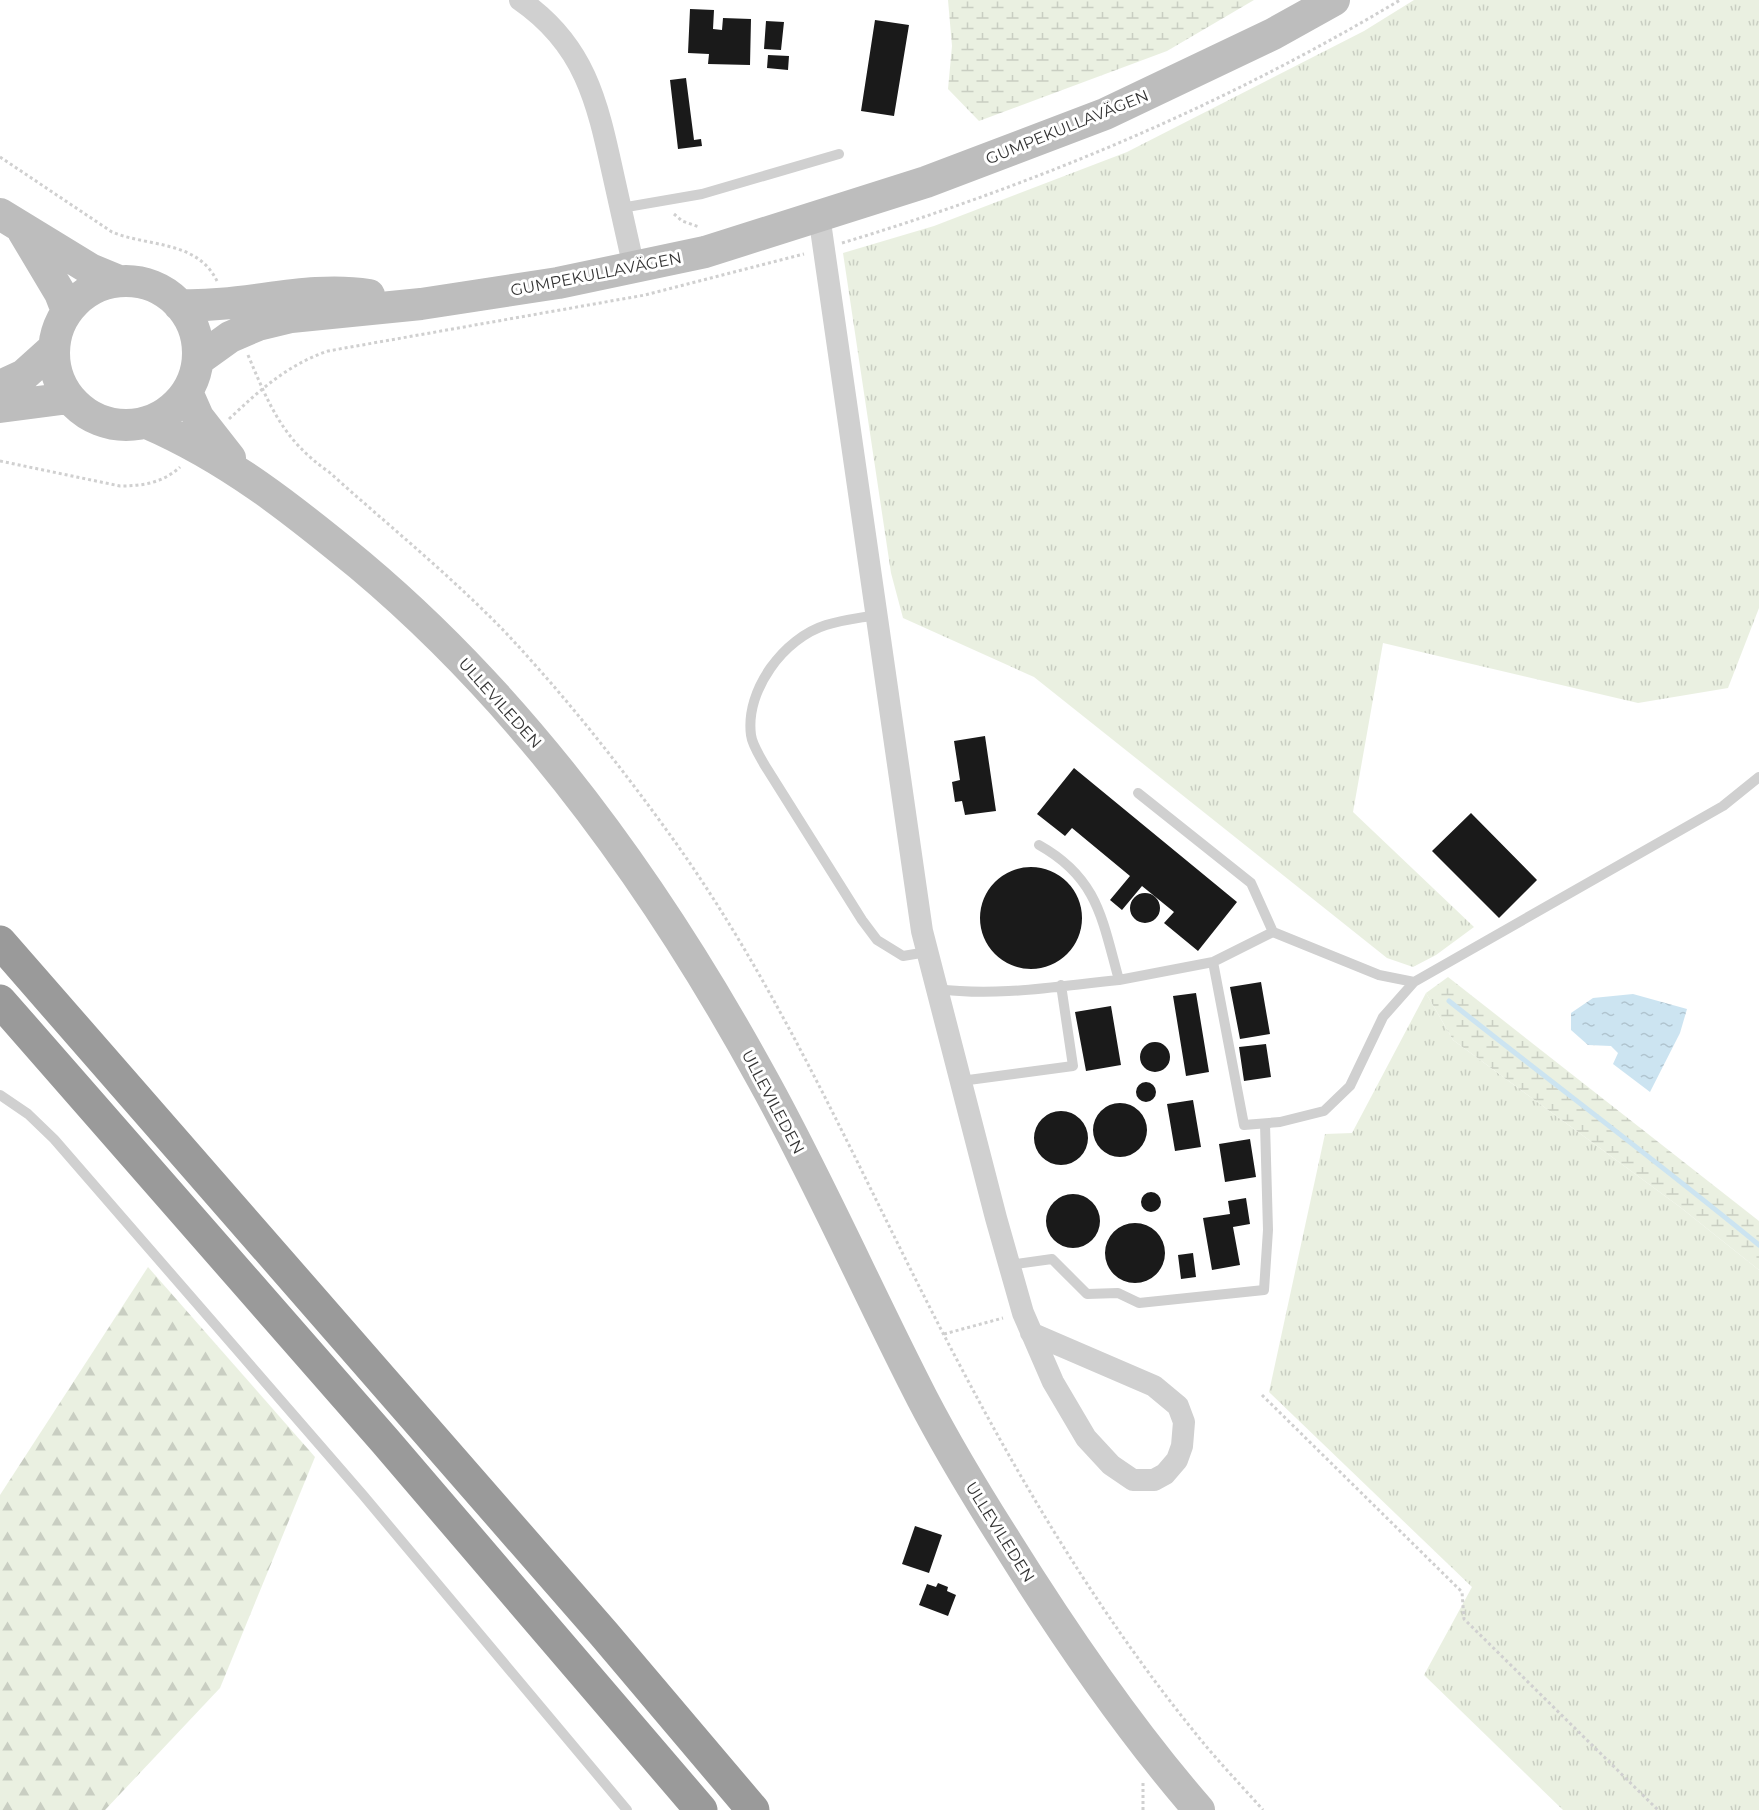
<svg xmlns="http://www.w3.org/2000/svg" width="1759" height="1810" font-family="Montserrat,sans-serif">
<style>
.grass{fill:url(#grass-tufts)}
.forest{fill:url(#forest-firs)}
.wetland{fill:url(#wetland-marsh)}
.water{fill:url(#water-ripples)}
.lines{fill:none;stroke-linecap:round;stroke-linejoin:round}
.stream{stroke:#cce4f1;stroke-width:5}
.building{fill:#1a1a1a}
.path{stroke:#d0d0d0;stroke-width:3;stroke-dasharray:3 3;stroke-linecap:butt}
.lane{stroke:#d0d0d0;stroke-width:10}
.street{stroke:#d0d0d0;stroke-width:22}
.secondary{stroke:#bdbdbd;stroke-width:32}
.highway{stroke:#9a9a9a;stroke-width:33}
.labels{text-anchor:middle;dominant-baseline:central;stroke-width:6;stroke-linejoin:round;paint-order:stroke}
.street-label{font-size:16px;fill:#333;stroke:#fff}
</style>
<defs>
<pattern id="grass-tufts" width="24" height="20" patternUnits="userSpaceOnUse" patternTransform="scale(1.5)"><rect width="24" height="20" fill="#eaf0e1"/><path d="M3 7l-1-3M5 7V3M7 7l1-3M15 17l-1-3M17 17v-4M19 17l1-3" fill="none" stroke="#c9cec2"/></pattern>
<pattern id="forest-firs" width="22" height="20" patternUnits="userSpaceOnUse" patternTransform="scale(1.5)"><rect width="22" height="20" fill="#eaf0e1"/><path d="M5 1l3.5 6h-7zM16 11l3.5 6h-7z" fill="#c9cec2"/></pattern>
<pattern id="wetland-marsh" width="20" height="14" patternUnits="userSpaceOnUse" patternTransform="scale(1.5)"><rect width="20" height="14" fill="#eaf0e1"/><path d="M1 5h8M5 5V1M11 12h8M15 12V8" fill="none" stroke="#c9cec2"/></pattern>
<pattern id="water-ripples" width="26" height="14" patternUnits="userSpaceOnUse" patternTransform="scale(1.5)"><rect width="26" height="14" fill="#cce4f1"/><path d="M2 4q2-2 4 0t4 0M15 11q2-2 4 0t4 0" fill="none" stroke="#b0c4cf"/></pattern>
</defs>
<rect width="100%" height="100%" fill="#fff"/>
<!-- grass -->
<path class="grass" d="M1414,0H1759V608L1728,688L1638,703L1383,643L1353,812L1474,927L1436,955L1413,967L1387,958L1034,677L903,618L891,573L843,253L934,226L1127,152L1364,31Z
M1426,993L1453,1040L1680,1207L1759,1270V1810H1563L1424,1675L1472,1587L1269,1392L1325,1134L1352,1133Z"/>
<!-- forest -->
<path class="forest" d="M148,1267L315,1457L220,1688L105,1810H0V1495Z"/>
<!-- wetland -->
<path class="wetland" d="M948,0H1254L1167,51L979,121L948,89L952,46Z
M1448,977L1759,1221V1270L1680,1207L1453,1040L1426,993Z"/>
<!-- water -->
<path class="water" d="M1633,994L1687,1009L1680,1033L1650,1092L1613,1064L1618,1053L1611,1046L1588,1045L1571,1030V1013L1593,998Z"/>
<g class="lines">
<!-- stream -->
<path class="stream" d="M1449,1001C1552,1083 1657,1161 1759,1245"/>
</g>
<!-- building -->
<path class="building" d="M690,9L714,10L713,29L722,30L723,18L751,19L750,65L708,64L709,54L688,53Z
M875,20L909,25L894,116L861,111Z
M766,21L784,22L781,50L764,49Z
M768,55L789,56L788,70L767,68Z
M686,78L694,140L701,139L702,146L678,149L670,80Z
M985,736L996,811L965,815L962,801L955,802L952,782L960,780L954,741Z
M1074,768L1237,902L1198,951L1164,923L1174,912L1142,886L1122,910L1110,900L1130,876L1072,828L1065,836L1037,814Z
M1471,813L1537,880L1499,918L1432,851Z
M980 918a51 51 0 1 1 102 0a51 51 0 1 1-102 0Z
M1130 908a15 15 0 1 1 30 0a15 15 0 1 1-30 0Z
M1261,982L1270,1034L1240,1039L1230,987Z
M1196,993L1209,1072L1186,1076L1173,996Z
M1111,1006L1121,1065L1086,1071L1075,1012Z
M1140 1057a15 15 0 1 1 30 0a15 15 0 1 1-30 0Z
M1266,1044L1271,1077L1244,1081L1239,1047Z
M1136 1092a10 10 0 1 1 20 0a10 10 0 1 1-20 0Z
M1193,1100L1201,1147L1175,1151L1167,1104Z
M1093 1130a27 27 0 1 1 54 0a27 27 0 1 1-54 0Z
M1034 1138a27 27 0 1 1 54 0a27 27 0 1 1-54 0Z
M1250,1139L1256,1177L1225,1182L1219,1144Z
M1141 1202a10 10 0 1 1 20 0a10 10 0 1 1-20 0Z
M1046 1221a27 27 0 1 1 54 0a27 27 0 1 1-54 0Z
M1246,1198L1250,1224L1233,1227L1240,1265L1212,1270L1203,1218L1230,1214L1228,1201Z
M1105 1253a30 30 0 1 1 60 0a30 30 0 1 1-60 0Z
M1193,1253L1196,1277L1181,1279L1178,1255Z
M915,1526L942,1535L929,1573L902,1564Z
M938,1583L948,1587L947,1591L956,1595L948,1616L919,1605L927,1584L936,1587Z"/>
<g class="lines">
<!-- path -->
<path class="path" d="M0,157L112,232C148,247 197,240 217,281
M674,214L682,221L699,227
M842,243C1037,184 1225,105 1400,0
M248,355C269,405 283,440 329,472C388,525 451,576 506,633C566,697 622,768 673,839C791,1004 869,1196 965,1375C1030,1498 1105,1621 1192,1729C1214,1757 1239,1783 1263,1810
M229,419C260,390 287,365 328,351L645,295L804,254
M0,461L120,486C142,486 163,483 180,467
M944,1334L1003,1318
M1262,1395L1462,1592L1464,1619L1658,1810
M1143,1810V1782"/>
<!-- lane -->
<path class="lane" d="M621,208L702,194L839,154
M876,615C860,618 842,620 826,625C784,638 745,690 751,735C752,744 759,755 764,764L862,920L877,940L903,956L927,952
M1138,793L1251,883L1273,932
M1039,845C1098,878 1102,919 1119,980L1213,962L1273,932L1379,975L1414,982L1723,806L1759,777
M1213,962L1244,1125L1280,1122L1324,1111L1350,1086L1383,1017L1414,982
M937,989C1000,997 1057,986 1119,980
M961,1081L1073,1066L1061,985
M0,1095L28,1114L54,1139L363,1495L627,1810
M1009,1265L1052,1259L1087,1294L1118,1293L1139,1303L1264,1290L1268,1230L1265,1124"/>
<!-- street -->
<path class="street" d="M520,0C585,45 597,101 613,174C620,205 627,236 634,268
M819,215L922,931L996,1218L1023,1313L1053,1382L1086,1438L1111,1465L1133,1480H1154L1165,1474L1177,1460L1182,1446L1184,1422L1178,1406L1154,1386L1031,1333"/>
<!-- secondary -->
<path class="secondary" d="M0,214L90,269L119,281
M23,231L60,293L67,311
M54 353a72 72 0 1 1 144 0a72 72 0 1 1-144 0Z
M179,305C244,308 305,285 369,295
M198,360L230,337L258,325L291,317L421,304L558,283L705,252L926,182L1105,114L1273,34L1334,0
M0,386L24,375L54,348
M187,392L198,417L230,458
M0,407L69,398
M147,423C228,458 292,509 360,565C528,706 658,888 763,1080C820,1183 868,1293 922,1398C948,1448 977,1496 1007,1543C1065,1636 1127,1727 1199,1810"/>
<!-- highway -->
<path class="highway" d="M0,942L604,1634L753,1810
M0,1001L386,1442L701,1810"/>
</g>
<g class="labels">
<!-- street labels -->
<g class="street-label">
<text transform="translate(1067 127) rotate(-22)">GUMPEKULLAVÄGEN</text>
<text transform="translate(596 274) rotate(-11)">GUMPEKULLAVÄGEN</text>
<text transform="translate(500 703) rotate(48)">ULLEVILEDEN</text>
<text transform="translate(773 1102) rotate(62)">ULLEVILEDEN</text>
<text transform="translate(1000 1532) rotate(58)">ULLEVILEDEN</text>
</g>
</g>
</svg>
